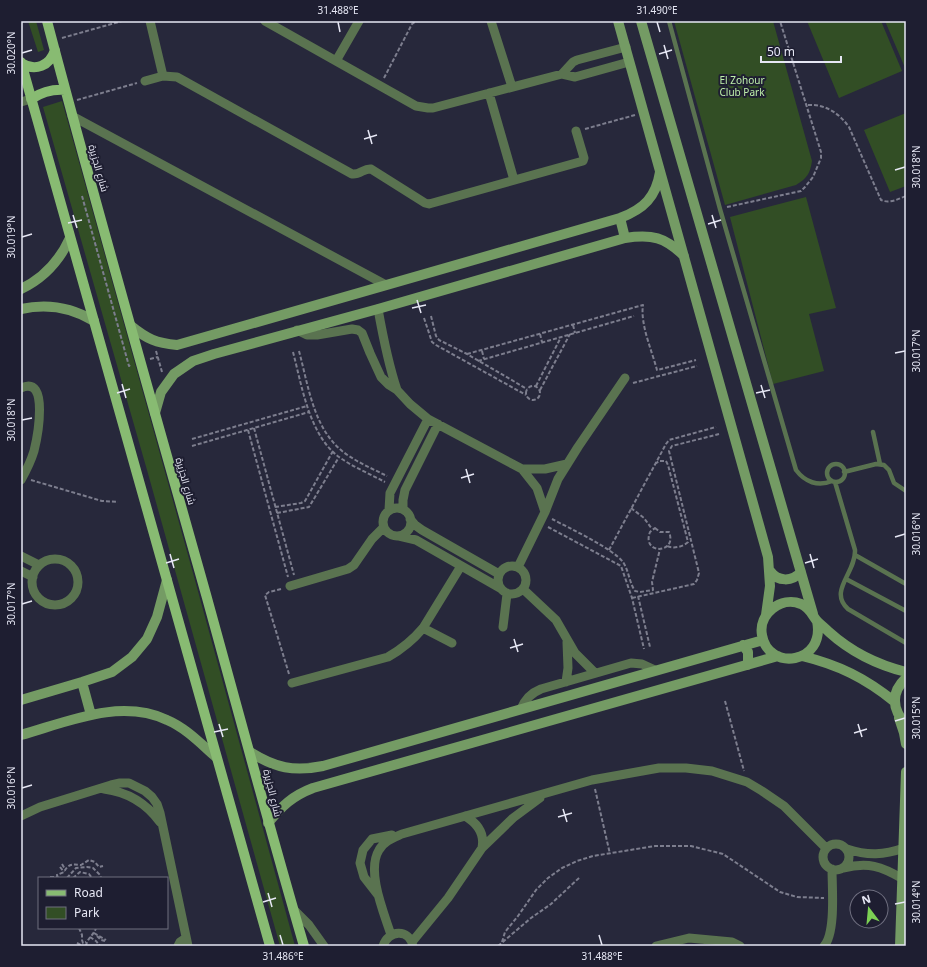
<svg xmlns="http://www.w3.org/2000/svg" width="927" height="967" font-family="'Noto Sans',Cairo,sans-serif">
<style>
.green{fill:#324e25}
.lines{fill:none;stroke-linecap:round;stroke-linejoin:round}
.path{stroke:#7d7e8e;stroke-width:2;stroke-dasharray:4 2;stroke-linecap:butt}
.lane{stroke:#5a7350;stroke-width:4.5}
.street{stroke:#5a7350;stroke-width:9}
.secondary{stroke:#749b64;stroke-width:10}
.primary{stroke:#88bb72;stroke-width:10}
.ticks{fill:none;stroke:#e6e7f4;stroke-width:1.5}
.labels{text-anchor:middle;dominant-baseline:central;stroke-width:4;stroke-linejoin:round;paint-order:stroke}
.park-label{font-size:10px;fill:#beeeaa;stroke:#1e1e31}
.street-label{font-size:10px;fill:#e6e7f4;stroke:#1e1e31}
.neatline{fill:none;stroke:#e6e7f4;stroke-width:1.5}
.ticks-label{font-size:10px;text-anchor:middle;fill:#e6e7f4}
</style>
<rect width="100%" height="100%" fill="#27283b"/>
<!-- green -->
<path class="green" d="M28,21H36L44,50L38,52Z
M674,21H773L812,161C810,174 807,178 796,185L725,205Z
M807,21H881L902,71L839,98Z
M885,21H906V70Z
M62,101L193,573L295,946H280L147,470L43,107Z
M906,113V186L890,192L864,130Z
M806,197L836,308L809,314L824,371L773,384L730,217Z"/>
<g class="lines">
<!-- path -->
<path class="path" d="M62,38L122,21
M384,78L412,24L416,21
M77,100L137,83
M808,105C825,104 839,113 849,127L881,200C890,204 898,199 906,196
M585,129L635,115
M82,196L129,366L130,365
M727,207L801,191L805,187L813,177L821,158V152L780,21
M431,316L436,336L439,340L467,354L527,389
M424,318L432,342L436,345L526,395
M573,325L575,333
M540,334L542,342
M156,351L162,372
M299,351C309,388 314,434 349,456C361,464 375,470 387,476
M482,351L484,359
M293,352C302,386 309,435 339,457C353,467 370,474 385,482
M467,354L643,305C640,324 652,351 657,370L696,360
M150,359L158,357
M478,361L634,316
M633,383L697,366
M526 393a7 7 0 1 1 14 0a7 7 0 1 1-14 0Z
M536,386L561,337
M540,390L570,334
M254,428L294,575
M248,430L288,577
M192,439L307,406
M192,446L309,412
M655,464L659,461H666L668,465L688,542C683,547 673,549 667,546
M31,480L102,501L118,502
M275,507L301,503L305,501L333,451
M631,508L644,518L652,529
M277,513L309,507L339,457
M552,519C569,528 612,548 623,562C629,571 629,582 635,591L640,592L653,590L652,582L660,549
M548,527L621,566L632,598L644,649
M655,528L660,532H669C678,554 641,555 650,532Z
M609,550L666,444L669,440L716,427
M281,589L269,592L265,595L289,674
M638,596L650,647
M632,598L694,584L697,580L699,573L669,451L672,446L719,434
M725,701L744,771
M595,789L610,854
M62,864L65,869
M60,867L64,872
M50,877H57
M58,878L57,875L64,872C68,864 72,864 81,865L89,860L95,862L99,867L103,866
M67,878L76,868L87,867L93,868L100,875L101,878
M73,878L80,872L89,874L92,878
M79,928L82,935V940L83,943L86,942
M94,933L106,940
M97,936L101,940L105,941
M90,937L96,941L100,946
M502,942L505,932L518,916L536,890L548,878L562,868L577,861L593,856L655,846H691L723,854L780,892L797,897L824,898
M77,943L83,946
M86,946C87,938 94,935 96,928
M498,946L531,918L551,904L580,877"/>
<!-- lane -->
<path class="lane" d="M669,21L720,209L796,470C805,482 818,487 832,481
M873,432L880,464
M827 473a9 9 0 1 1 18 0a9 9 0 1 1-18 0Z
M844,472L876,464L884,465L889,470L894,483L906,491
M835,482L855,550C856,573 828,591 848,609L906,643
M855,555L906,584
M846,579L906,611"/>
<!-- street -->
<path class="street" d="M150,21L163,76
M265,21L416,106L428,108H433L562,74L575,77L629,62
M491,21L512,87
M336,61L359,21
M562,74L573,62L577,60L626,47
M145,81L163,76L177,77L352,174C360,175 364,168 371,169L425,203L429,204L583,161L584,158L576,131
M489,93L514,180
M21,102L31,99
M72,116L386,285
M378,309C383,337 388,363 397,390
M297,330L307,335H317L352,329L358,330L362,333L370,353L381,377L389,385L397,390L410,404L428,419L522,469L537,488L545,512
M21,388C50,374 37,439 34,451C31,461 26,471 21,480
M522,469H545L567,464
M383 522a14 14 0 1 1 28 0a14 14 0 1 1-28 0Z
M403,509V500L405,490L438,424
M389,510L390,493L428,419
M410,519L415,525L422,530L499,574
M399,536L416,540L500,588
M21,556L39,565
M32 582a23 23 0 1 1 46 0a23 23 0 1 1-46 0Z
M498 580a14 14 0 1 1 28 0a14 14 0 1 1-28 0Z
M518,567L545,512L558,479L578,447L625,378
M21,571L33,577
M290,586L348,569L354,565L372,539L384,527
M523,589L556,620L575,653L595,673
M503,627L507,594
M423,628L452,643
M566,682L568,668L567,642
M292,683L388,657C402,649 413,640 423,628L461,566
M521,709C525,699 531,693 541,689L631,663L642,664L655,670
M104,789C128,792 146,803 160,822
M21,816L40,807L111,785L120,783H129L145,791L152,797L157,804L160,813L188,946
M465,816C477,823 485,833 482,848
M823 857a13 13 0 1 1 26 0a13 13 0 1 1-26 0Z
M847,849C868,856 884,855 904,848
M843,868C868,862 881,866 903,879
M378,895L364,877L360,863L363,850L372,839L392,835
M293,909L309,925L324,946
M391,935C384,913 366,871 379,850C384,841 393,838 402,834L592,780L659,768H686L712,771L747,782L762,791L784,806L826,848
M412,942L448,898L482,848L513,818L540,798
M178,946L180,942L186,938
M383,946C388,930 409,928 413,946
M656,946L689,938L732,942L740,946
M824,946C836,933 832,887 832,869"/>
<!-- secondary -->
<path class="secondary" d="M618,21L768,557L770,586L766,615
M641,21L813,614
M620,218L625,238
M21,289C44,278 59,262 70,238
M21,309C48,303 71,307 94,321
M131,326C147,339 156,343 177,345L620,218C644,209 656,197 660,172
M155,413L161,392L174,374L193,361L214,354L378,309L625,238C652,234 665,237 684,256
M770,571C778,582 792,582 801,572
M817,621C826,664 768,672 762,635C758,614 781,596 801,604C810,608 812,615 817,621C821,625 825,628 829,632C850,651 878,665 906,672
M743,645L748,652V665
M802,656C839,665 865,678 895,702
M906,678C890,693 892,709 906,725
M82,682L91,715
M21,700L82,682L112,672L132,657L147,639L157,617L167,580
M899,718L904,733L906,744
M21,735C67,722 120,698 167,720C186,728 201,744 216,757
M250,752C275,768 294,772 323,766L763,640
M268,823C282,806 292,796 313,788L778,656
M900,946L906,772"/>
<!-- primary -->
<path class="primary" d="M47,21C98,214 153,406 207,598C239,714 270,830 304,946
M21,62L270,946
M21,63C35,72 50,66 55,50
M31,99C42,92 52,89 65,90"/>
</g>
<!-- ticks -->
<path class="ticks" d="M338,22L340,32M657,22L660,32M664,45L668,59M22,53L32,50M659,54L672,50M368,130L372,144M364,139L377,135M895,170L905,167M73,215L77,228M712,215L716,228M68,223L82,220M708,224L721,220M22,237L32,234M417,300L421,313M412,308L426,305M895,353L905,351M122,384L126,398M761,385L765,398M117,393L130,389M756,393L770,390M22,420L32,418M466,469L470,483M461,478L474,474M895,537L905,534M170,554L174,568M810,554L814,568M166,563L179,559M805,563L818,559M22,604L32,601M514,639L518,652M510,648L523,644M895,721L905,718M219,724L223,737M858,724L862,737M214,732L228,729M854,733L867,729M22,788L32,785M563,809L567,822M558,817L572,813M268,893L272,907M263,902L276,898M895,904L905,902M280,935L283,945M599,935L602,945"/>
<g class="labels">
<!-- park labels -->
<g class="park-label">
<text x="742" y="80">El Zohour<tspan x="742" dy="12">Club Park</tspan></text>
</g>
<!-- street labels -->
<g class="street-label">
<text transform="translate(99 168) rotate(74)">شارع الجزيرة</text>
<text transform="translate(186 481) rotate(74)">شارع الجزيرة</text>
<text transform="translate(273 793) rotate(76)">شارع الجزيرة</text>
</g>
</g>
<!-- border -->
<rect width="927" height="967" fill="none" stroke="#1e1e31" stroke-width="44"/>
<!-- legend -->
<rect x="38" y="877" width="130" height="52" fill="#1e1e31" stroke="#6e6e7f"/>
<rect x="46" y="890" width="20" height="6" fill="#88bb72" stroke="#6e6e7f"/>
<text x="74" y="897" font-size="12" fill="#e6e7f4">Road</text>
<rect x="46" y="907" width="20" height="12" fill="#324e25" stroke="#6e6e7f"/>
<text x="74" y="917" font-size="12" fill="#e6e7f4">Park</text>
<!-- north arrow -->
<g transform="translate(869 909) rotate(344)"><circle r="19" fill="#1e1e31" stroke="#6e6e7f"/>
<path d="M0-3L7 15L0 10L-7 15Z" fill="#7cd154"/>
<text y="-6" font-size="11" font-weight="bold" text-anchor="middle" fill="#e6e7f4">N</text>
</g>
<!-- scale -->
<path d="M761 56v6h80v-6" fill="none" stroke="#e6e7f4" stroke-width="2"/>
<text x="767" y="56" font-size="12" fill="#e6e7f4" stroke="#1e1e31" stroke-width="3" paint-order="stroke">50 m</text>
<rect x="22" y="22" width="883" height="923" class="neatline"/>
<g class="ticks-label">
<text x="338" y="14">31.488°E</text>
<text x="657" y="14">31.490°E</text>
<text transform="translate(11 53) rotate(-90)" y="4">30.020°N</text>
<text transform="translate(916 167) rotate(-90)" y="4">30.018°N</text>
<text transform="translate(11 237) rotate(-90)" y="4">30.019°N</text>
<text transform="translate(916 351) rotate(-90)" y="4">30.017°N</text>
<text transform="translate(11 420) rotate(-90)" y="4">30.018°N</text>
<text transform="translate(916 534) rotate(-90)" y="4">30.016°N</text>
<text transform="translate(11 604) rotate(-90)" y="4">30.017°N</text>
<text transform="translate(916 718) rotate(-90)" y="4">30.015°N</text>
<text transform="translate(11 788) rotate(-90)" y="4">30.016°N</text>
<text transform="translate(916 902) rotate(-90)" y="4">30.014°N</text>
<text x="283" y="960">31.486°E</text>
<text x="602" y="960">31.488°E</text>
</g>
</svg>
